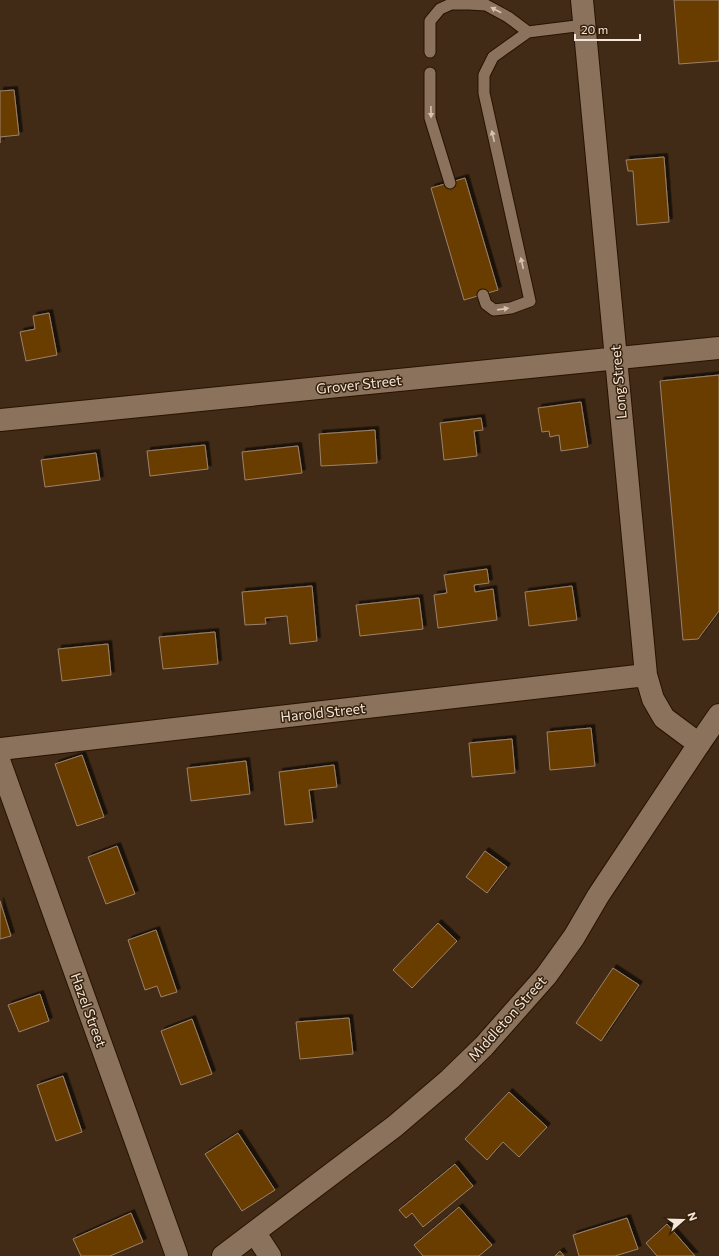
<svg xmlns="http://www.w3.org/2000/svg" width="719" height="1256" font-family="Commissioner,sans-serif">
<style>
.building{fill:#693c02;stroke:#9b826b;filter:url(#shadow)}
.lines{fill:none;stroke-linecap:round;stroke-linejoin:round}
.service-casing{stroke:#271301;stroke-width:13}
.minor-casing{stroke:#271301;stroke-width:24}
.tertiary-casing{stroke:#271301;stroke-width:24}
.service{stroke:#8b725c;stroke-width:11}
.minor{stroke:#8b725c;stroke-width:22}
.tertiary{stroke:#8b725c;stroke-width:22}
.oneway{fill:#d4c3b4}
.labels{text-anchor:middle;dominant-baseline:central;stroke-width:3;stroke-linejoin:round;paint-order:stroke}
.street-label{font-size:14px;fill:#f4e6da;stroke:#36210c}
</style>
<defs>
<filter id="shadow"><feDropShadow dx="3.5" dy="-3.5" stdDeviation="0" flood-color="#0009"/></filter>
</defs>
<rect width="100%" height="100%" fill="#412b16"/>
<!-- building -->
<path class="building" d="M674,0H719V61L679,64Z
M14,90L19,135L0,137V143V91Z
M664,157L669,222L637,225L633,171H628L626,160Z
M465,178L498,290L464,300L431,188Z
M49,313L57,355L26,361L20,332L35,329L33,316Z
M719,375V611L698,639L683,640L660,381Z
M581,402L588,447L561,451L559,435L550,437L549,431L542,432L538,408Z
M481,418L483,430L474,431L477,456L444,460L440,423Z
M375,430L377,463L321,466L319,434Z
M205,445L208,469L150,476L147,451Z
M298,446L302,473L245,480L242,452Z
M96,453L100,480L45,487L41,460Z
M487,569L489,583L474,585L475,592L493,589L497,620L438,628L434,595L447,593L444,575Z
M312,586L317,641L290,644L287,616L265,618L266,624L245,625L242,592Z
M572,586L577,620L529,626L525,592Z
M419,598L423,629L360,636L356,605Z
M215,632L218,664L163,669L159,637Z
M108,644L111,675L62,681L58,649Z
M591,728L595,766L550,770L547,732Z
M512,739L515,773L472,777L469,743Z
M82,755L104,817L77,826L55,764Z
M246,761L250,794L191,801L187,768Z
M334,765L337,787L309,790L313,822L285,825L279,772Z
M117,846L135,894L106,904L88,857Z
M485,851L507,867L487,893L466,877Z
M0,901L11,936L0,939Z
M438,923L457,941L412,988L393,970Z
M156,930L177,992L161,997L157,986L145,990L128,940Z
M613,968L639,985L601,1041L576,1023Z
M40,994L49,1021L19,1032L8,1005Z
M349,1018L353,1054L300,1059L296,1022Z
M192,1019L212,1074L181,1085L161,1031Z
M63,1076L82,1132L56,1141L37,1085Z
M509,1092L547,1127L519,1157L503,1142L487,1160L465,1139Z
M238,1133L275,1190L242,1211L205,1154Z
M455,1164L473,1186L423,1227L412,1213L406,1218L399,1210Z
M459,1207L492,1245L479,1256H423L414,1245Z
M131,1213L143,1242L110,1256H81L73,1239Z
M627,1218L638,1249L615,1256H579L573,1235Z
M667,1224L695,1256H657L646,1243Z
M560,1251L564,1256H555Z"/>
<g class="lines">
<defs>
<path id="service" d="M430,52V21L440,9L451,4H469L486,5L508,17L528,32
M430,73V118L450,183
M483,295L486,304L494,310L511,308L530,301L484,93V75L493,57L528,32L584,25"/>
<path id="minor" d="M582,0L646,675L653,699L664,718L699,744
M0,420L719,348
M0,749L646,675
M0,763L177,1256
M255,1233L270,1256"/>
<path id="tertiary" d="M223,1256L395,1126L450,1079L484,1046L546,976L574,937L598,896L699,744L719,715"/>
</defs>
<!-- service casing -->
<use href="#service" class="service-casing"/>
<!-- minor casing -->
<use href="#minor" class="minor-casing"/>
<!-- tertiary casing -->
<use href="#tertiary" class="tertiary-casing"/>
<!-- service -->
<use href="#service" class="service"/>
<!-- minor -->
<use href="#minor" class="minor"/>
<!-- tertiary -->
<use href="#tertiary" class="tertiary"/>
</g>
<!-- one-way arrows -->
<defs><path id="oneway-solid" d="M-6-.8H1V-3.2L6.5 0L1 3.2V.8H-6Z"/></defs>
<g class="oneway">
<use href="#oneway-solid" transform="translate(496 10) rotate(-152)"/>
<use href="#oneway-solid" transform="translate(431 112) rotate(89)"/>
<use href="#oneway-solid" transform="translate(493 136) rotate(-103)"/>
<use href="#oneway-solid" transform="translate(522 263) rotate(-103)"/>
<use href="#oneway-solid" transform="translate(503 309) rotate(-8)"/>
</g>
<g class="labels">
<!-- street labels -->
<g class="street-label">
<text transform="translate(618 382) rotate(-95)">Long Street</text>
<text transform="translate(359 384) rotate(-6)">Grover Street</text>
<text transform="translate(323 712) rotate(-6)">Harold Street</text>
<text transform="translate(89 1010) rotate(70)">Hazel Street</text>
<text transform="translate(507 1018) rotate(-48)">Middleton Street</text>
</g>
</g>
<!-- north arrow -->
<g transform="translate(683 1220) rotate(70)" stroke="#36210c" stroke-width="3" paint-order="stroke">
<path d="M0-3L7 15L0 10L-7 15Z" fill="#f4e6da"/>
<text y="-6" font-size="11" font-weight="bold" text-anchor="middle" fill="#f4e6da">N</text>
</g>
<!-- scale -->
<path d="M575 34v6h65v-6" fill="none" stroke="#f4e6da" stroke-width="2"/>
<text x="581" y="34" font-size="12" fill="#f4e6da" stroke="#36210c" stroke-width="3" paint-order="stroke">20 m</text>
</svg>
